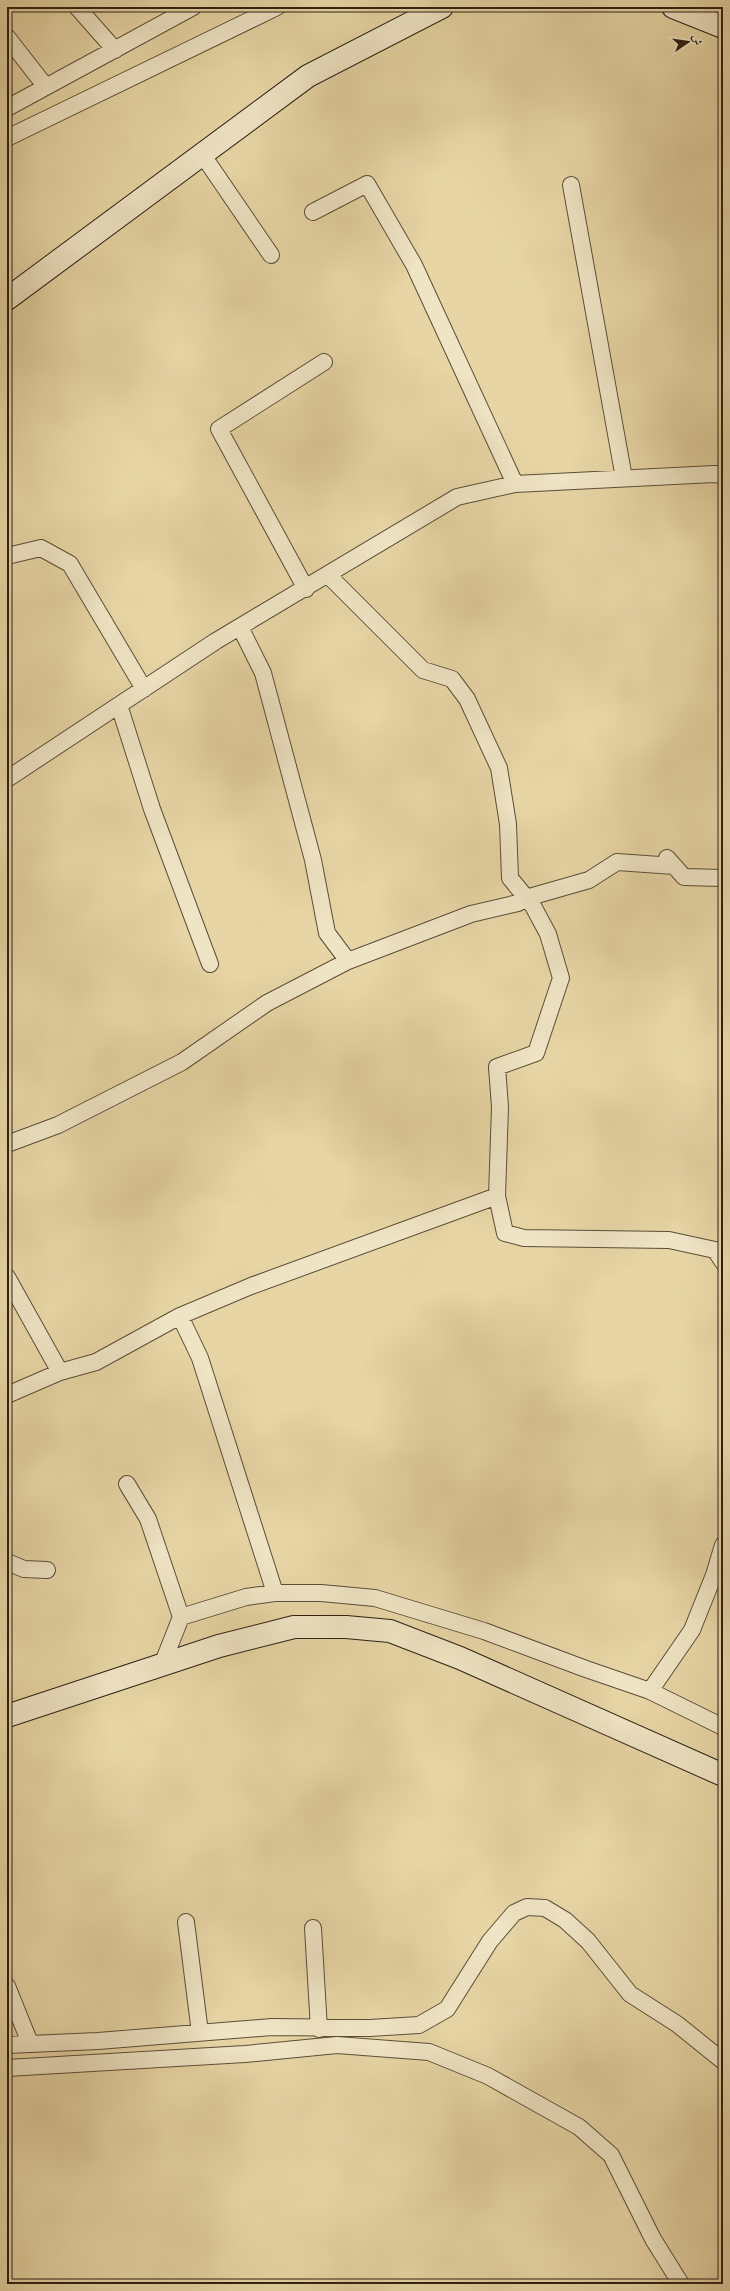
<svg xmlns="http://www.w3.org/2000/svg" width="730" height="2291" font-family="'Libre Bodoni',Amiri,serif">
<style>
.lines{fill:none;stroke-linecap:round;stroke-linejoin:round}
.street-casing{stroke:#5b4e38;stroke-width:18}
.secondary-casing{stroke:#2c2114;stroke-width:24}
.street{stroke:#efe4c4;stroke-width:16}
.secondary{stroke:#efe4c4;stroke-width:22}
</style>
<rect width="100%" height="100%" fill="#e7d5a5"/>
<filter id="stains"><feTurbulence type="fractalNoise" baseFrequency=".005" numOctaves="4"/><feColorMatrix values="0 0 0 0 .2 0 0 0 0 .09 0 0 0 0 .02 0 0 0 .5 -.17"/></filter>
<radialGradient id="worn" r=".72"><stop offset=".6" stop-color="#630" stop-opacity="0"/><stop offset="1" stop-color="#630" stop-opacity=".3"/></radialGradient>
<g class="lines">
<defs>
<path id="street" d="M77,7L115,50
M7,37L46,87
M7,108L193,7
M7,138L277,7
M202,154L271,255
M571,185L624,478
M313,212L367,184L414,265L515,484
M7,556L41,548L70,564L144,689
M306,589L219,429L324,362
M240,627L263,673L313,860L327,933L348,961
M119,705L152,809L210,964
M7,779L216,641L457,497L515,484L714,474L723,475
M667,858L684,877L723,878
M7,1144L58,1125L182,1062L267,1003L348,961L471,914L518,903L526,898L589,880L617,862L674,866
M497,1196L505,1233L524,1238L669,1240L715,1250L723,1262
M7,1277L60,1372
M180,1316L200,1358L275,1593
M7,1395L60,1372L96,1362L180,1316L251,1286L497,1196L500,1107L497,1067L536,1053L561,978L548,934L533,906L510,878L508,824L499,768L467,699L452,679L423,670L328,575
M127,1484L148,1519L181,1617
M7,1562L24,1569L47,1570
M162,1665L181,1617L246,1597L275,1593H321L375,1598L484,1631L586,1669L650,1691L723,1727
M650,1691L692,1630L714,1575L723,1545
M186,1922L200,2033
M313,1928L319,2029
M7,1986L30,2043
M7,2045L98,2041L272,2027L370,2028L419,2025L447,2009L490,1941L514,1913L527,1907L545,1908L565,1920L588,1941L630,1994L677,2024L723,2061
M7,2068L245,2054L337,2045L429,2052L488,2076L579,2127L611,2155L653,2239L681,2284"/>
<path id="secondary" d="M673,7L723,27
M7,299L308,76L442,7
M7,1716L219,1646L294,1627H346L390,1631L460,1658L723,1775"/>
</defs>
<!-- street casing -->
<use href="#street" class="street-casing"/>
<!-- secondary casing -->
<use href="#secondary" class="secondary-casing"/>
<!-- street -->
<use href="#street" class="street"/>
<!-- secondary -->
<use href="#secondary" class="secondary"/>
</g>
<!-- margin -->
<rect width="730" height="2291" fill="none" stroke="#e7d5a5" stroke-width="24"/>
<rect x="8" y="8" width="714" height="2275" fill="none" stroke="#2c2114" stroke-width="2"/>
<rect x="12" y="12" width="706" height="2267" fill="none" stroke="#2c2114"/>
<!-- north arrow -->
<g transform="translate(688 42) rotate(77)" stroke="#efe4c4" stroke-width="3" paint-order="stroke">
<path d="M0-3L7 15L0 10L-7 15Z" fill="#2c2114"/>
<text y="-6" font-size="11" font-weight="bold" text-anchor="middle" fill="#2c2114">ش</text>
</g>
<rect width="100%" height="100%" filter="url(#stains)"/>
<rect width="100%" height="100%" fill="url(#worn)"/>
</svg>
